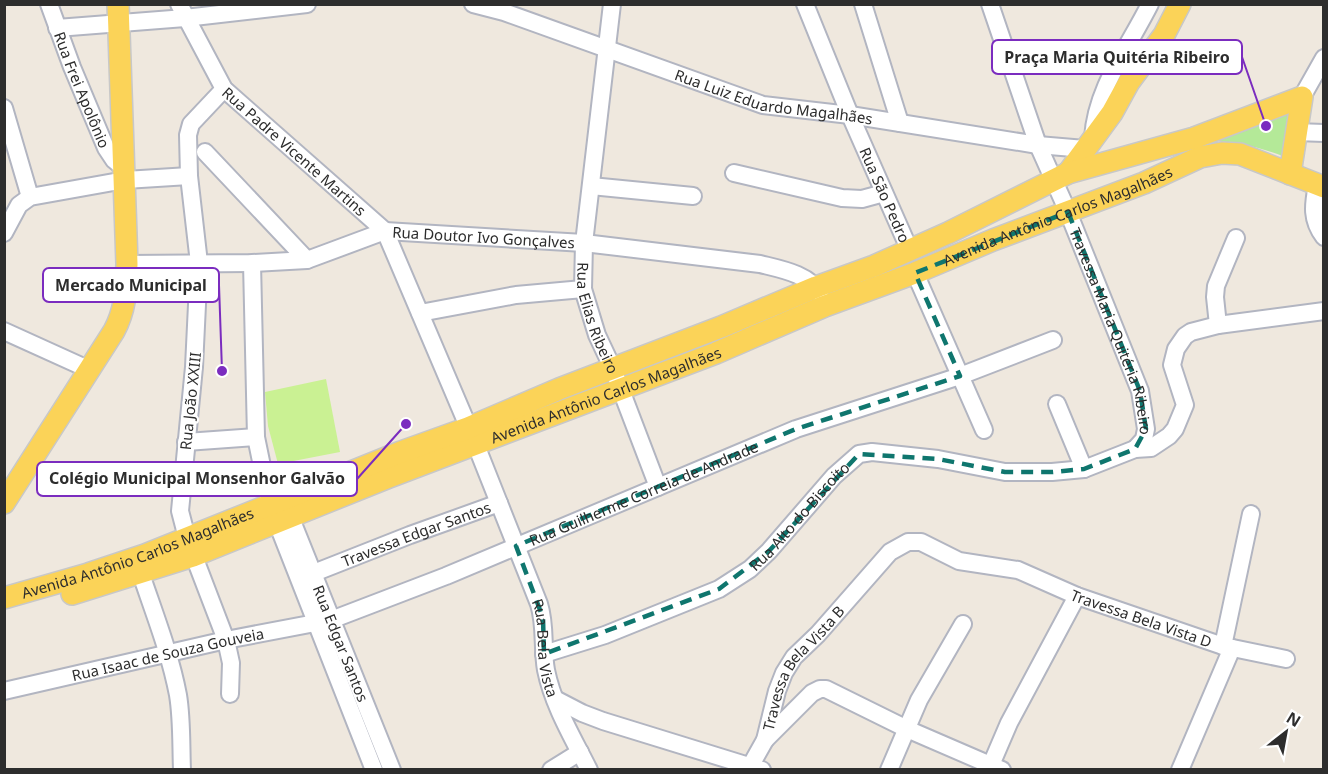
<svg xmlns="http://www.w3.org/2000/svg" width="1328" height="774" font-family="'Noto Sans',sans-serif">
<style>
.green{fill:#b4e998}
.pitch{fill:#caf193}
.lines{fill:none;stroke-linecap:round;stroke-linejoin:round}
.minor-casing{stroke:#b2b5c1;stroke-width:20}
.major-casing{stroke:#c8c8c8;stroke-width:24}
.minor{stroke:#fff;stroke-width:16}
.major{stroke:#fbd358;stroke-width:21}
.marked{fill:none;stroke:#0f766e;stroke-width:4.5;stroke-dasharray:12 8;stroke-linejoin:round}
.labels{text-anchor:middle;dominant-baseline:central;stroke-width:4.5;stroke-linejoin:round;paint-order:stroke}
.street-label{font-size:15px;fill:#2d2d2d;stroke:#fff}
.leader{fill:none;stroke:#7b2cbf;stroke-width:2}
.callout-dot{fill:#7b2cbf;stroke:#fff;stroke-width:2}
.callout{fill:#fff;stroke:#7b2cbf;stroke-width:2}
.callout-label{font-size:16px;text-anchor:middle;font-weight:bold;fill:#2d2d2d}
</style>
<rect width="100%" height="100%" fill="#efe8de"/>
<!-- green -->
<path class="green" d="M1291,111L1285,157C1258,146 1237,143 1208,140Z"/>
<!-- pitch -->
<path class="pitch" d="M326,379L340,452L278,464L268,426L265,392Z"/>
<g class="lines">
<defs>
<g id="minor">
<path id="s1" d="M49,4L72,67L106,148L114,160L124,168"/>
<path id="s2" d="M179,4L224,89L385,231L476,445L539,604C546,626 542,648 546,670C553,705 573,738 589,770"/>
<path id="s3" d="M473,4L504,12L763,105L850,115L1038,145L1085,149"/>
<path id="s4" d="M612,4L584,243L583,289L597,335L613,369L658,487"/>
<path id="s5" d="M805,4L850,115L910,251"/>
<path d="M863,4L900,123"/>
<path id="s6" d="M990,4L1038,145L1068,212L1140,391L1146,429L1144,439L1135,449"/>
<path d="M57,28L185,18L307,4"/>
<path d="M224,89L191,124L188,135L189,176L199,263L194,367L180,511L187,538L226,640L231,663L230,694"/>
<path d="M1302,97L1324,58"/>
<path d="M4,108L30,197"/>
<path d="M1296,132L1324,133"/>
<path d="M1093,138C1096,88 1128,48 1150,4"/>
<path d="M205,152L307,260"/>
<path d="M734,173L842,198L862,199L884,193"/>
<path d="M1317,185C1313,205 1311,220 1324,237"/>
<path d="M591,186L693,196"/>
<path d="M4,233L19,205L30,197L125,180L189,176"/>
<path d="M252,263L256,437L270,505L374,770"/>
<path id="s7" d="M127,264L252,263L307,260L385,231L584,243L760,264C780,269 810,274 820,294"/>
<path d="M915,273L984,430"/>
<path d="M420,313L516,295L583,289"/>
<path d="M1218,325L1215,297L1216,286L1236,238"/>
<path d="M4,331L90,370"/>
<path d="M1057,404L1084,469"/>
<path d="M186,442L256,437"/>
<path id="s8" d="M286,506L392,770"/>
<path d="M141,574C154,613 170,653 178,695C182,719 181,745 182,770"/>
<path id="s9" d="M306,576L410,535L499,503"/>
<path d="M1223,646L1251,514"/>
<path id="s10" d="M544,654L605,635L719,589L750,569L769,551L834,476L859,454L872,452L938,459L1005,472H1052L1084,469L1135,449L1151,448L1169,436L1175,429L1185,405L1172,365L1176,349L1185,336L1191,332L1218,325L1324,311"/>
<path id="s11" d="M4,691L226,640L331,620L446,576L796,429L960,376L1053,340"/>
<path d="M555,699L582,713L603,721L762,770"/>
<path d="M765,740L812,693L820,689H826L907,729L1002,770"/>
<path id="s12" d="M751,765L765,740L777,691L784,673L794,657L818,634L890,552L908,542H921L959,561L1018,570L1077,596L1223,646L1286,659"/>
<path d="M991,765L1009,723L1077,596"/>
<path d="M551,770L580,752"/>
<path d="M889,770L919,700L963,624"/>
<path d="M1180,770L1232,648"/>
</g>
<g id="major">
<path d="M1068,173L1112,113L1129,82L1164,35L1180,4"/>
<path d="M4,503L114,331C126,309 126,288 127,264L118,4"/>
<path id="s13" d="M72,594L193,556L389,477L716,353L825,306L915,273L993,240L1144,183L1200,157L1222,153L1240,154L1324,187"/>
<path id="s14" d="M4,598L88,574L145,555L401,452L468,428L559,389L721,327L816,287L874,266L948,233L1068,173L1194,138L1302,97L1290,174"/>
</g>
</defs>
<!-- minor casing -->
<use href="#minor" class="minor-casing"/>
<!-- major casing -->
<use href="#major" class="major-casing"/>
<!-- minor -->
<use href="#minor" class="minor"/>
<!-- major -->
<use href="#major" class="major"/>
</g>
<!-- marked area -->
<path class="marked" d="M1068,212L1140,391L1146,429L1135,449L1084,469L1052,472H1005L938,459L859,454L769,551L719,589L544,654L543,618L516,546L796,429L960,376L915,273Z"/>
<g class="labels">
<!-- street labels -->
<g class="street-label">
<text stroke="none"><textPath href="#s1" startOffset="92">Rua Frei Apolônio</textPath></text>
<text stroke="none"><textPath href="#s3" startOffset="316">Rua Luiz Eduardo Magalhães</textPath></text>
<text stroke="none"><textPath href="#s2" startOffset="190">Rua Padre Vicente Martins</textPath></text>
<text stroke="none"><textPath href="#s5" startOffset="207">Rua São Pedro</textPath></text>
<text stroke="none"><textPath href="#s13" startOffset="1056">Avenida Antônio Carlos Magalhães</textPath></text>
<text stroke="none"><textPath href="#s7" startOffset="362">Rua Doutor Ivo Gonçalves</textPath></text>
<text stroke="none"><textPath href="#s4" startOffset="318">Rua Elias Ribeiro</textPath></text>
<text stroke="none"><textPath href="#s6" startOffset="350">Travessa Maria Quitéria Ribeiro</textPath></text>
<text stroke="none"><textPath href="#s13" startOffset="570">Avenida Antônio Carlos Magalhães</textPath></text>
<text transform="translate(190 401) rotate(-84)">Rua João XXIII</text>
<text stroke="none"><textPath href="#s11" startOffset="672">Rua Guilherme Correia de Andrade</textPath></text>
<text stroke="none"><textPath href="#s10" startOffset="296">Rua Alto do Biscoito</textPath></text>
<text stroke="none"><textPath href="#s9" startOffset="118">Travessa Edgar Santos</textPath></text>
<text stroke="none"><textPath href="#s14" startOffset="141">Avenida Antônio Carlos Magalhães</textPath></text>
<text stroke="none"><textPath href="#s12" startOffset="528">Travessa Bela Vista D</textPath></text>
<text stroke="none"><textPath href="#s8" startOffset="148">Rua Edgar Santos</textPath></text>
<text stroke="none"><textPath href="#s2" startOffset="759">Rua Bela Vista</textPath></text>
<text stroke="none"><textPath href="#s11" startOffset="168">Rua Isaac de Souza Gouveia</textPath></text>
<text stroke="none"><textPath href="#s12" startOffset="112">Travessa Bela Vista B</textPath></text>
</g>
</g>
<!-- callouts -->
<path class="leader" d="M1266 126L1242 57M222 371L219 285M406 424L357 479"/>
<g class="callout-dot">
<circle cx="1266" cy="126" r="6"/>
<circle cx="222" cy="371" r="6"/>
<circle cx="406" cy="424" r="6"/>
</g>
<g class="callout">
<rect x="992" y="40" width="250" height="34" rx="6"/>
<rect x="43" y="268" width="176" height="34" rx="6"/>
<rect x="37" y="462" width="320" height="34" rx="6"/>
</g>
<g class="callout-label">
<text x="1117" y="63">Praça Maria Quitéria Ribeiro</text>
<text x="131" y="291">Mercado Municipal</text>
<text x="197" y="484">Colégio Municipal Monsenhor Galvão</text>
</g>
<!-- border -->
<rect width="1328" height="774" fill="none" stroke="#2d2d2d" stroke-width="12"/>
<!-- north arrow -->
<g transform="translate(1286 732) rotate(31)" stroke="#ffffff" stroke-width="4.5" paint-order="stroke">
<path d="M0-4.5L10 22L0 15L-10 22Z" fill="#2d2d2d"/>
<text y="-9" font-size="16" font-weight="bold" text-anchor="middle" fill="#2d2d2d">N</text>
</g>
</svg>
